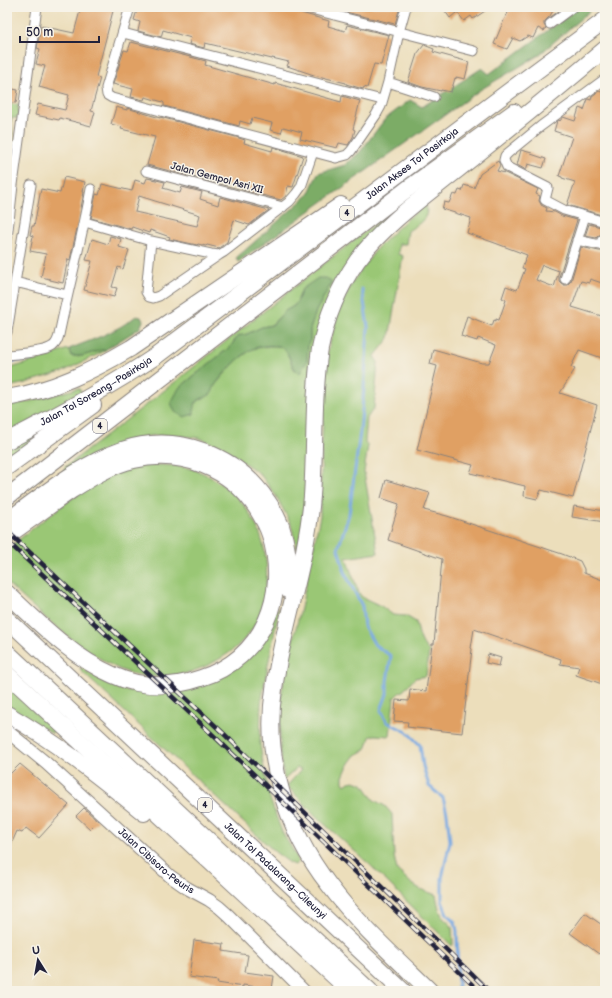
<svg xmlns="http://www.w3.org/2000/svg" width="612" height="998" font-family="'Balsamiq Sans',sans-serif">
<style>
.green{fill:#9ac775;stroke:#5e7458;fill-rule:evenodd}
.forest{fill:#7bac66;stroke:#4e6750}
.lines{fill:none;stroke-linecap:round;stroke-linejoin:round}
.stream{stroke:#76a7e1;stroke-width:3}
.building{fill:#e0a064;fill-rule:evenodd}
.street-casing{stroke:#87807b;stroke-width:11}
.secondary-casing{stroke:#87807b;stroke-width:14}
.highway-casing{stroke:#87807b;stroke-width:18}
.street{stroke:#fff;stroke-width:9}
.secondary{stroke:#fff;stroke-width:12}
.highway{stroke:#fff;stroke-width:16}
.rail-casing{stroke:#22223b;stroke-width:4.5}
.rail{stroke:#f7f3e8;stroke-width:3;stroke-dasharray:9;stroke-linecap:butt}
.labels{text-anchor:middle;dominant-baseline:central;stroke-width:3;stroke-linejoin:round;paint-order:stroke}
.shield{fill:#f7f3e8;stroke:#62616f;stroke-width:1}
.shield-label{font-size:9px;font-weight:bold;fill:#22223b}
.street-label{font-size:10px;fill:#22223b;stroke:#f7f3e8}
</style>
<rect width="100%" height="100%" fill="#f7f3e8"/>
<filter id="ink" filterUnits="userSpaceOnUse"><feTurbulence type="fractalNoise" baseFrequency=".025" numOctaves="2"/><feDisplacementMap in="SourceGraphic" scale="8" xChannelSelector="R" yChannelSelector="G"/><feConvolveMatrix kernelMatrix="1 2 1 2 8 2 1 2 1" color-interpolation-filters="sRGB"/></filter>
<filter id="wash" filterUnits="userSpaceOnUse"><feTurbulence type="fractalNoise" baseFrequency=".012" numOctaves="4" result="noise"/><feDisplacementMap in="SourceGraphic" scale="16" xChannelSelector="R" yChannelSelector="G"/><feGaussianBlur stdDeviation="0.9" result="paint"/><feColorMatrix in="noise" values="0 0 0 0 0 0 0 0 0 0 0 0 0 0 0 0 0 1.4 0 .05"/><feComposite in="paint" operator="in"/></filter>
<g filter="url(#wash)">
<rect width="100%" height="100%" fill="#ecdebb"/>
<!-- green -->
<path class="green" d="M18,104L19,118H11L15,155L7,156V105Z
M426,205C430,219 418,224 408,231L406,244H399L398,254L403,256L389,338L375,356V358L378,362L374,408L367,418L365,442L368,446L364,472L378,553L346,558L359,593L362,597L381,606L393,615L406,616L416,622C419,633 420,643 429,651L426,676L415,678L404,690L399,693L394,698L390,736L375,735L370,737L367,747L364,751L355,755L349,763L343,777V782L345,785L349,782L354,781L363,784L371,796L374,800L385,806L392,814L394,856L397,870L411,883L420,889L436,895L439,909L443,918L450,924L452,927L453,944L452,946L369,864L320,820L287,786L301,770L297,768L284,780L280,747V703L287,663L301,608L320,516L322,441L327,354L339,310L353,281L378,247L406,220Z
M396,208L397,211L325,308L302,531L297,550L291,524L276,496L260,474L222,447L199,438L174,435L148,436L120,443L63,472L65,467C177,383 284,293 396,208ZM331,284L316,311L310,330V340L308,344L307,361L295,371L287,353L284,349L280,346H269L252,349L236,361L215,385L211,394L198,401L194,404L179,388L230,347L238,336L247,334L262,327L271,325L285,311L294,306L297,302L302,289Z
M68,349L71,356H82L102,350H105V351L62,372L22,384L7,387V367L11,368L47,357Z
M79,388L82,394L7,434V406L31,401Z
M53,423L7,459V448Z
M157,465C172,465 184,466 198,471C209,475 218,482 227,488C259,514 273,556 264,597C263,603 261,611 259,617C247,644 220,662 193,671C169,679 143,679 119,669C110,665 101,659 93,654C62,634 34,608 7,583V549C43,521 91,477 136,467C142,466 150,465 157,465Z
M279,607L278,615L267,670L261,704L260,744L263,763L270,799L282,832L297,857L298,862L295,865L290,863L275,852L81,671L80,668H82L99,679L124,690L147,693H166L208,683Z
M7,685L54,731L52,733L7,705Z"/>
<!-- forest -->
<path class="forest" d="M579,7H592L593,8L539,55L480,90L238,262L236,258L308,195L318,173L345,165L360,152L385,119L410,100L422,107L482,68L489,74Z
M318,278H326L331,281V284L316,311L310,330V340L308,344L307,361L300,373C289,368 291,351 281,347C274,344 257,346 251,350C240,356 223,374 216,384C214,387 213,390 212,393C208,398 197,398 194,405C194,407 194,411 194,414L184,417L175,412L171,403L179,388L230,347L238,336L247,334L262,327L272,325L285,311L294,306L297,302L302,289Z
M136,316L141,317L143,321L140,328L105,350H102L82,356H71L69,349C91,340 117,332 136,316Z"/>
<g class="lines">
<!-- stream -->
<path class="stream" d="M362,289L368,327L365,377L360,432L349,514L338,549L346,575L362,606L364,626L375,645L391,656L387,681V694L381,710L387,722L407,732L420,745L423,766L429,786L443,798L447,813L450,841L442,878V901L447,914L455,922L457,931L458,991
M7,362L32,359"/>
</g>
<g id="blocks">
<!-- building -->
<path class="building" d="M81,7H114L96,77L100,78L91,111L95,112L91,126L60,118L59,120L35,115L38,104L65,110L69,95L39,87L45,66L36,64L40,49L37,48L41,26L74,33Z
M138,7H280L329,21L328,26L345,31L347,25L389,35L381,65L374,64L367,88L364,87L363,89L346,84V83L314,75L287,66L289,62L272,58V59L205,43L204,48L189,44L191,38L163,30L161,37L138,31L140,22L134,20Z
M333,7H400L395,24L333,9Z
M442,7H491L473,19L471,16L464,21L457,12L450,18Z
M511,7H555L550,16L544,22V25L546,28L544,31L538,28L533,38L528,36L520,41L513,38L507,49L494,44L504,20Z
M131,42L206,61L205,65L275,85V83L341,102L342,96L360,101L353,129L355,130L353,137L348,145L339,143L337,148L300,139L302,132L283,127L281,133L270,130L272,123L252,118L250,124L240,121L239,126L164,106V103L163,102L145,97L144,100L131,97L133,89L113,84L124,50L128,51Z
M424,45L434,49L433,52L469,62L465,79L456,77V79L455,78L451,92L441,90V91L422,87L408,82L417,54Z
M7,88L18,90L16,103L7,102Z
M599,91L604,93L603,95L605,96V216L567,205L575,182L562,178V177L559,176L572,137L554,131L557,121L559,120L560,121L563,117L575,121L579,108L584,110L588,99L591,100L592,96Z
M116,107L127,110V108L160,118V117L236,137L245,140L244,143L272,151L273,147L303,156L293,187L288,186L286,196L281,200L147,165L155,137L121,129L122,127L111,124Z
M521,150L532,153L531,154L546,159L543,168L528,164L526,170L517,165Z
M498,161L500,165L497,171L505,173L538,189L536,194L540,196L539,201L541,204V205L547,208L546,211L555,212L562,216L577,220L559,277V281L561,283L564,285H567L571,281L581,247L599,251H602L605,248V284L590,279L589,283L581,281L572,307L605,317V359L579,350L571,367L575,369L560,393L597,405L573,498L541,490L537,499L524,496L525,486L470,473L473,465L417,450L437,366L430,364L433,349L482,363H489L496,345L478,338L477,341L461,336L467,316L492,326L494,320L496,321V319L499,320L506,300L502,298L506,286L517,290L525,269L522,268L527,255L495,243L467,233L471,218L442,209L444,202L449,203L453,194L457,195L459,190L462,191L464,185L474,188L480,174ZM542,265L559,271L554,287L536,280Z
M64,177L85,182L83,192H84L78,224L70,260L68,259L63,283L50,280V279L41,277L46,254L30,251L33,236L30,235L32,226H34L41,189L60,193Z
M147,178L165,182L163,188L180,193L182,187L202,192L200,199L218,205L220,197L269,210L249,225L234,220L227,242L219,248L207,245L206,246L198,244L197,245L169,239L170,237L150,230L149,233L132,227L131,229L91,218L96,194L99,195L102,184L132,191L135,180L145,183ZM139,196L200,215L197,226L135,212Z
M589,224L605,228V235L601,234L598,236L596,238L585,236Z
M110,236L121,239L119,247L129,250L123,269L118,267L112,287L117,288L114,297L84,290L92,261L86,260L92,239L108,244Z
M386,480L430,493L424,510L447,516L562,554L580,561L584,569V573L605,581V685L576,675L579,667L560,664L561,659L474,629L471,648L472,649L462,733L407,727L408,722L394,721L396,700L409,701L410,689L426,691L432,644H434L442,559L388,540L399,504L381,498Z
M574,506L605,511V522L572,517Z
M488,654L501,658L499,666L486,663Z
M20,764L69,805L39,838L26,828L22,833L17,831L7,854V777Z
M84,808L98,821L90,829L76,816Z
M585,913L605,927V946L599,954L570,933Z
M194,940L224,944L223,951L248,955L245,972L274,976L272,989L243,985V987L217,983L218,981L189,977Z"/>
</g>
</g>
<g filter="url(#ink)">
<use href="#blocks" fill-opacity="0" stroke="#87807b" stroke-width="1"/>
<g class="lines">
<defs>
<path id="street" d="M130,7L106,88L107,95L112,98L336,158L347,155L351,151L376,115L381,106L388,82L399,32L406,7
M303,7L474,51
M550,24L573,7
M123,33L382,100
M605,79L541,126L508,153L505,156L504,160L507,167L548,188L545,200L564,210L605,222
M388,82L434,97
M146,171L283,207
M85,222L151,241L211,254L219,255L224,252L289,202L296,194L301,187L313,152
M7,239L13,185L37,7
M577,240L600,245L602,240L605,241
M151,241L146,292L149,297L153,298L159,296L219,255
M565,279L585,216
M15,282L67,295
M7,332L31,185
M7,355C17,354 46,352 53,346C57,343 58,339 59,335C69,286 82,238 91,189"/>
<g id="secondary">
<path id="s1" d="M7,731L46,763L170,876L187,888L209,900L219,907L228,915L304,991"/>
</g>
<g id="highway">
<path d="M7,398C54,390 90,372 131,348L341,205"/>
<path id="s2" d="M7,441C58,415 108,388 156,356L512,89L605,20"/>
<path d="M7,467L93,405"/>
<path d="M7,497L406,190L514,112"/>
<path d="M7,521C43,495 79,465 122,450C177,432 236,454 268,502C273,509 277,517 281,526C288,547 290,569 289,591"/>
<path d="M7,536C29,521 50,505 72,490C91,478 111,465 134,460C181,449 231,468 257,509C262,517 267,525 270,535C289,595 263,658 201,678C172,688 141,688 113,675C72,657 39,623 7,593"/>
<path id="s3" d="M7,619L403,991"/>
<path d="M7,652L370,991"/>
<path d="M7,674L350,991"/>
<path d="M7,714C56,742 100,777 144,813"/>
<path d="M430,991C395,957 358,924 329,885C287,831 263,758 274,689C283,624 307,562 312,496C314,466 314,436 315,406C316,387 317,368 320,349C326,319 339,287 357,261C383,225 426,195 461,167C510,128 558,89 605,49"/>
</g>
</defs>
<!-- street casing -->
<use href="#street" class="street-casing"/>
<!-- secondary casing -->
<use href="#secondary" class="secondary-casing"/>
<!-- highway casing -->
<use href="#highway" class="highway-casing"/>
<!-- street -->
<use href="#street" class="street"/>
<!-- secondary -->
<use href="#secondary" class="secondary"/>
<!-- highway -->
<use href="#highway" class="highway"/>
<defs>
<path id="rail" d="M7,531L222,732L489,991
M7,541L214,736L479,991"/>
</defs>
<!-- rail casing -->
<use href="#rail" class="rail-casing"/>
<!-- rail -->
<use href="#rail" class="rail"/>
</g>
</g>
<g class="labels">
<!-- shield labels -->
<g class="shield">
<rect x="340" y="206" width="14" height="14" rx="3"/>
<rect x="93" y="419" width="14" height="14" rx="3"/>
<rect x="198" y="798" width="14" height="14" rx="3"/>
</g>
<g class="shield-label">
<text x="347" y="213">4</text>
<text x="100" y="426">4</text>
<text x="205" y="805">4</text>
</g>
<!-- street labels -->
<g class="street-label">
<text stroke="none"><textPath href="#s2" startOffset="492">Jalan Akses Tol Pasirkoja</textPath></text>
<text transform="translate(217 178) rotate(15)">Jalan Gempol Asri XII</text>
<text stroke="none"><textPath href="#s2" startOffset="102">Jalan Tol Soreang–Pasirkoja</textPath></text>
<text stroke="none"><textPath href="#s1" startOffset="198">Jalan Cibisoro-Peuris</textPath></text>
<text stroke="none"><textPath href="#s3" startOffset="368">Jalan Tol Padalarang–Cileunyi</textPath></text>
</g>
</g>
<!-- margin -->
<rect width="612" height="998" fill="none" stroke="#f7f3e8" stroke-width="24"/>
<!-- north arrow -->
<g transform="translate(38 960) rotate(349)" stroke="#f7f3e8" stroke-width="3" paint-order="stroke">
<path d="M0-3L7 15L0 10L-7 15Z" fill="#22223b"/>
<text y="-6" font-size="11" font-weight="bold" text-anchor="middle" fill="#22223b">U</text>
</g>
<!-- scale -->
<path d="M20 36v6h79v-6" fill="none" stroke="#22223b" stroke-width="2"/>
<text x="26" y="36" font-size="12" fill="#22223b" stroke="#f7f3e8" stroke-width="3" paint-order="stroke">50 m</text>
</svg>
